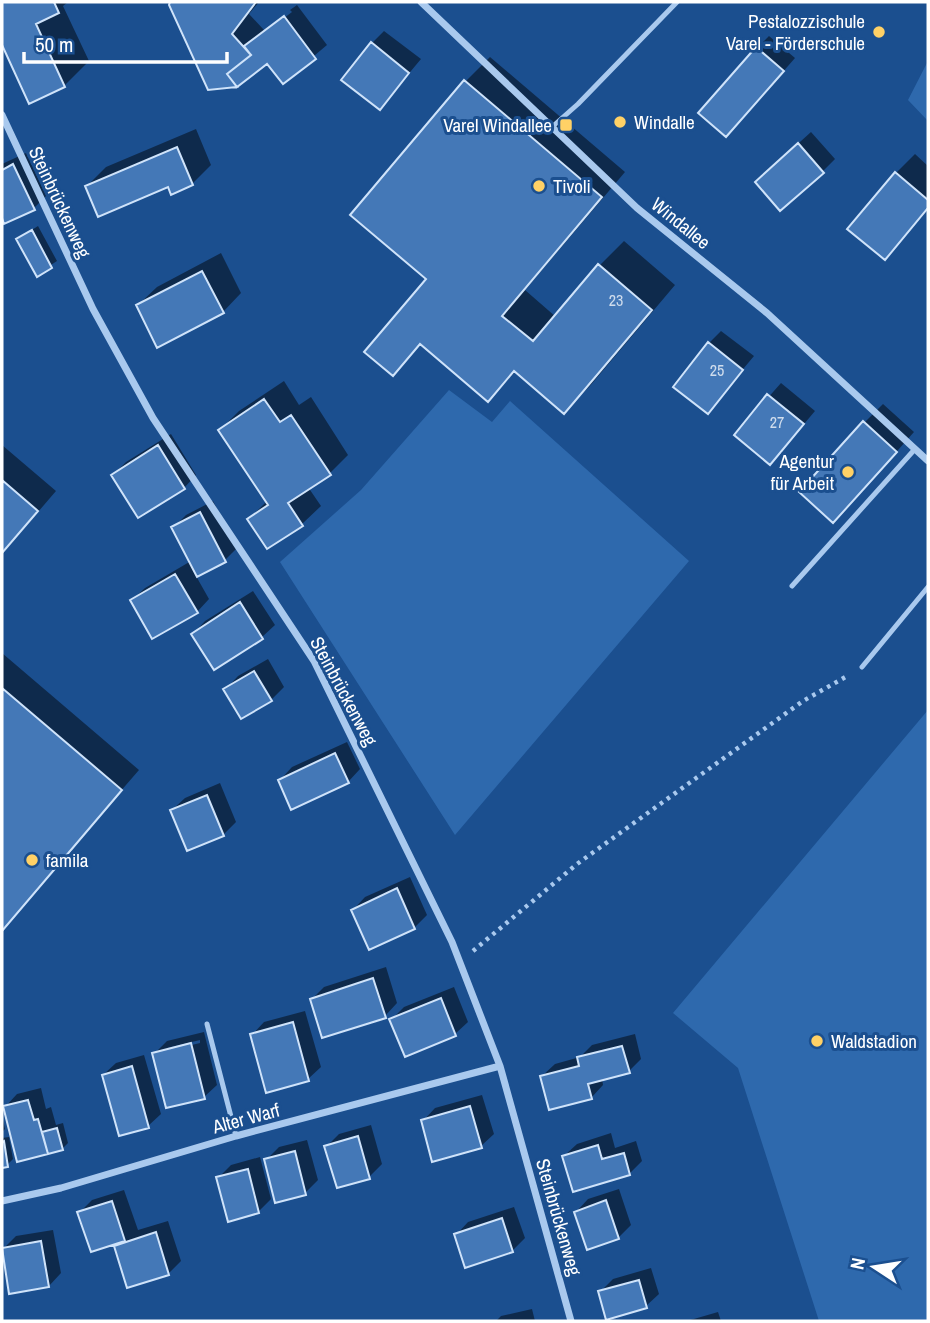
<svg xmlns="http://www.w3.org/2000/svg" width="930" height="1323" font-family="'Archivo Narrow',sans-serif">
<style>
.green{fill:#2e69ad}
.shadow{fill:#0007;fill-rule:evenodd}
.building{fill:#4478b7;stroke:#cfe3fa;stroke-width:2}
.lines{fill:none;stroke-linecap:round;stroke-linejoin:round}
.path{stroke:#a9c9ee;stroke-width:4.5;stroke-dasharray:3.5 5;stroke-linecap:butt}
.lane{stroke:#a9c9ee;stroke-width:5}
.street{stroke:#a9c9ee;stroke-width:7}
.poi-dot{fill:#ffd166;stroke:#1b4f8f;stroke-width:2.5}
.labels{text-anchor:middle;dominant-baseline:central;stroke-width:6;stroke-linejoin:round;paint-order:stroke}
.number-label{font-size:16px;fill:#d0dded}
.poi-label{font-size:19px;fill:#fff;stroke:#1b4f8f;text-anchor:start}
.street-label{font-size:19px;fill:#fff;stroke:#1b4f8f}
</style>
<rect width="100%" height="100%" fill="#1b4f8f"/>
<!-- green -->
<path class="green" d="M928,61V121L908,100Z
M449,390L492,422L510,401L689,561L455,835L280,562L361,490Z
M928,710V1321H819L738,1068L673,1013Z"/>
<!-- shadow -->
<path class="shadow" d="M2,2H68L63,6L89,61L64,86L30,102L2,40Z
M172,2H259L249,14L264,30V33L292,12L290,10L297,5L327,45L283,82L267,61L236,85L171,5Z
M384,31L421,59L380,108L372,43Z
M769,36L795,58L739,122L757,48Z
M490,57L625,172L525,290L556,317L599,266L624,241L675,285L589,387L564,411L516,371L488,400L422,343L393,374L428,279L353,215L466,81Z
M196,129L211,165L192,184L87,186L106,167Z
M811,132L835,159L822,172L770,169Z
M26,153L46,196L34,208L5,222L2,214V164Z
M915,154L928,166V209L885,258L896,173Z
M38,226L57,261L37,274L18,239Z
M221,253L241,293L223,312L138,305L157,287Z
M721,331L754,356L707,412L709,343Z
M284,381L299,405L311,397L348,455L330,473L308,487L321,506L302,524L249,519L267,501L220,430L239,411Z
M781,383L815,411L782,450L736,434Z
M883,404L914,432L852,502L864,423Z
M171,434L196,475L184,488L113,475L126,462Z
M2,445L56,491L2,554Z
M213,501L237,548L225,560L196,576L209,599L197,612L132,600L145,588L191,561L173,528L186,515Z
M253,591L275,625L262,637L193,634L205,621Z
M2,653L139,770L2,928Z
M268,659L284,687L271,700L226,689L238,676Z
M347,742L360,769L348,782L280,780L292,767Z
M220,783L236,822L223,835L172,810L185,798Z
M410,877L427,915L414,928L353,910L365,897Z
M386,967L397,1003L385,1016L312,999L324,987Z
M454,987L468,1022L455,1034L392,1019L404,1007Z
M305,1011L321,1067L308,1079L252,1035L264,1022Z
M204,1032L217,1085L204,1097L154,1054L167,1041ZM200,1040V1043L167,1051V1048Z
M635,1034L641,1059L629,1071L602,1078L603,1085L591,1098L542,1076L555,1064L580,1057L592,1045Z
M144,1055L161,1114L148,1126L103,1075L116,1063Z
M41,1088L46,1109L51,1107L56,1125L63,1123L68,1143L62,1149L18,1160L5,1107L17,1094Z
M482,1095L494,1134L481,1146L423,1121L435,1108Z
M2,1115L5,1129L2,1132Z
M371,1125L382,1164L369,1177L326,1147L339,1134Z
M611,1133L615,1148L636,1141L642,1161L629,1174L564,1156L577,1144Z
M9,1137L13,1159L7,1165L2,1166V1138Z
M307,1140L318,1180L305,1193L266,1160L279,1147Z
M260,1157L271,1199L258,1212L218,1178L231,1165Z
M619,1189L631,1225L618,1238L576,1212L588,1199Z
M124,1190L138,1230L168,1221L181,1261L168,1274L129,1286L115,1243L79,1213L92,1200Z
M514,1207L525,1238L512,1251L456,1235L468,1222Z
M53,1230L61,1273L49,1286L3,1249L16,1236Z
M651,1268L659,1294L646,1306L600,1292L613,1279Z
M532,1309L535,1321H496L501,1316Z
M718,1312L721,1321H687Z"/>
<!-- building -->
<path class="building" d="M2,2H54L59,13L36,24L65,87L29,104L2,45Z
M170,2H256L232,34L251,55L227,74L237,87L208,90L169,5Z
M284,16L316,59L283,84L267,64L237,87L227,74L251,55L244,46Z
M371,42L409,73L380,110L341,80Z
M756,47L784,71L726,137L698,113Z
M464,80L602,197L502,316L533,341L598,264L652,310L564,414L514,371L488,402L420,344L393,376L364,352L426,279L350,215Z
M798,143L824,173L780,211L755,182Z
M177,147L193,185L171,195L168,187L98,217L85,186Z
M13,164L35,210L4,224L2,218V170Z
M895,172L928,200V208L885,260L847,229Z
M32,230L52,268L37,277L16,239Z
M202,271L224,313L157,348L136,305Z
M708,342L743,370L708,414L673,387Z
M767,394L804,424L770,465L734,435Z
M264,399L280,422L291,415L331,475L288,503L303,526L267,549L247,519L268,505L218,430Z
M863,421L897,452L833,523L799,492Z
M158,445L185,489L138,518L111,475Z
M2,480L38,511L2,553Z
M200,512L226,562L197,577L171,527Z
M175,574L198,613L152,639L130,600Z
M240,602L263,639L214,670L191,634Z
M254,671L272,701L241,719L223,689Z
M2,688L122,790L2,931Z
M335,753L349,783L291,810L278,780Z
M207,795L224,836L187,851L170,810Z
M397,888L415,929L369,950L351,910Z
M373,978L386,1018L322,1038L310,999Z
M441,998L456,1036L405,1057L389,1019Z
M293,1022L309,1081L266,1093L250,1034Z
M191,1043L205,1099L166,1108L152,1053Z
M622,1046L630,1073L588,1084L592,1099L549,1110L540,1076L579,1066L577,1057Z
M132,1066L149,1128L119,1136L102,1075Z
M28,1100L34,1120L38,1119L48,1154L17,1162L3,1106Z
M470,1106L482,1148L432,1162L421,1120Z
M57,1128L63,1150L48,1154L42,1132Z
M358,1136L370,1179L337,1188L324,1146Z
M4,1141L8,1167L2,1168V1142Z
M598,1145L602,1159L624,1153L630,1175L573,1192L562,1156Z
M295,1151L306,1195L275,1203L264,1159Z
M248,1169L259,1213L228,1222L216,1177Z
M606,1200L619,1239L587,1250L574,1212Z
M112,1201L125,1241L91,1252L77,1212Z
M502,1218L513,1252L465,1268L454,1234Z
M156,1232L169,1275L127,1288L114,1246Z
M41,1241L49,1287L9,1294L2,1248Z
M639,1280L647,1308L606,1320L598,1291Z"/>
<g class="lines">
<!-- path -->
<path class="path" d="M473,951L577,864L803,701L849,675"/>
<!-- lane -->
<path class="lane" d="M552,127L578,104L677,2
M792,586L915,449
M862,667L928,587
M207,1024L236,1136"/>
<!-- street -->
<path class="street" d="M421,2L637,208L767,313L928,461
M2,115L93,309L153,418L314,661L452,942L500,1066L571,1321
M2,1201L61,1188L236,1136L500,1066"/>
</g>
<!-- markers -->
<g class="poi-dot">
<circle cx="879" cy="32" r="7"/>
<circle cx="620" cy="122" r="7"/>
<rect x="559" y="118" width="14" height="14" rx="3.5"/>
<circle cx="539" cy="186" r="7"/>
<circle cx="848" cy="472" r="7"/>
<circle cx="32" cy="860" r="7"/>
<circle cx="817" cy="1041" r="7"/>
</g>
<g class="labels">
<!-- number labels -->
<g class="number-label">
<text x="616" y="300">23</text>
<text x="717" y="370">25</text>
<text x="777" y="422">27</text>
</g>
<!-- poi labels -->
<g class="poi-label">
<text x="865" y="21" text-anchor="end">Pestalozzischule<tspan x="865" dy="22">Varel - Förderschule</tspan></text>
<text x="634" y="122">Windalle</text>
<text x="552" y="125" text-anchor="end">Varel Windallee</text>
<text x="553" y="186">Tivoli</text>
<text x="834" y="461" text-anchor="end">Agentur<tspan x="834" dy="22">für Arbeit</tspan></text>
<text x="46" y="860">famila</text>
<text x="831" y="1041">Waldstadion</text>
</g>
<!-- street labels -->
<g class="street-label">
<text transform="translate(60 202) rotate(65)">Steinbrückenweg</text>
<text transform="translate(681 223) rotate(39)">Windallee</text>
<text transform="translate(344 691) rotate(62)">Steinbrückenweg</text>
<text transform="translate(246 1118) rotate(-15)">Alter Warf</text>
<text transform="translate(559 1217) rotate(74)">Steinbrückenweg</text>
</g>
</g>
<!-- border -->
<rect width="930" height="1323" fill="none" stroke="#ffffff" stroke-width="7"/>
<!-- north arrow -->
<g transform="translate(874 1267) rotate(282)" stroke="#1b4f8f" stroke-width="5" paint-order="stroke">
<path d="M0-5L12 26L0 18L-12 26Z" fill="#ffffff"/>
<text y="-10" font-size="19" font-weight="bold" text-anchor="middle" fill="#ffffff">N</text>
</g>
<!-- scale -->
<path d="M24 52v10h203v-10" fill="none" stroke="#ffffff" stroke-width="3.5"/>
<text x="35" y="52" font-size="21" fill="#ffffff" stroke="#1b4f8f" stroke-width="5" paint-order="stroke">50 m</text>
</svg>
